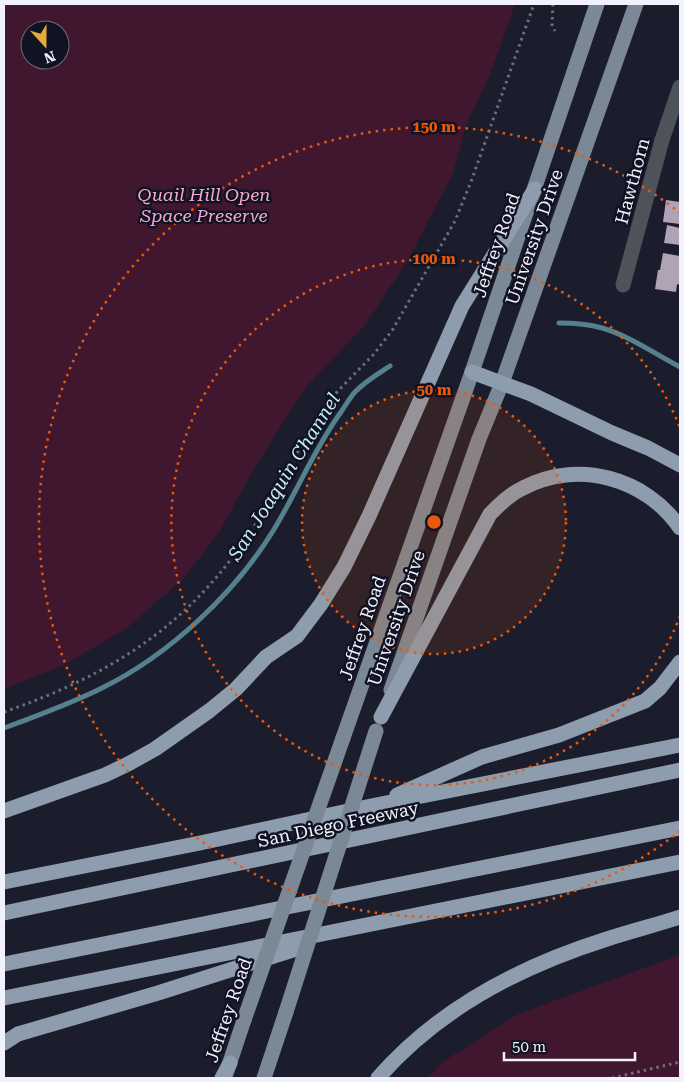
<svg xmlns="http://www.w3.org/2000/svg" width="684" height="1082" font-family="'Roboto Serif',serif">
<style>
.green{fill:#411730;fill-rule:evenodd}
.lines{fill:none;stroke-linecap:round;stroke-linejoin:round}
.stream{stroke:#55808e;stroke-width:5}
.building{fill:#afa3b5}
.path{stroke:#6e6f7d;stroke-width:3;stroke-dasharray:2.5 4;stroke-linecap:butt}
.minor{stroke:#4d5359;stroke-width:15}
.major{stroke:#7b8895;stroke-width:15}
.highway{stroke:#8d9dad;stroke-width:15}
.major-bridge{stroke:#7b8895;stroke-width:15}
.ring{fill:none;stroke:#e8590c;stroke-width:2.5;stroke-dasharray:2.5 5}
.labels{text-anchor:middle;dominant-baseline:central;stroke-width:5;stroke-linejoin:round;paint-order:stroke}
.street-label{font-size:18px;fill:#f1f2fd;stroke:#121322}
.park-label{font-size:18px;font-style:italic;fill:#f7a6d2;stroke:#121322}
.water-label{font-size:19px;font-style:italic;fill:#c4ebf7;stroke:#121322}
.centre{fill:#e8590c;stroke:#121322;stroke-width:2.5}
.ring-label{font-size:15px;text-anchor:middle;font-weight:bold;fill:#e8590c;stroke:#121322;stroke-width:5;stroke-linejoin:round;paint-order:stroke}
</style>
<rect width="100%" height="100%" fill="#1b1c2c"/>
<!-- green -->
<path class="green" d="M4,4H515L491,72L466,125L453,173L408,260L365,325L307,386L287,416L248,479L220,531L185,577L127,628L64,665L4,689ZM30,30H60V60H30Z
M680,955V1078H427L444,1061L518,1014Z"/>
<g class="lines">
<!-- stream -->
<path class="stream" d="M559,323C574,323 588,324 602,328C630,336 655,354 680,367
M4,728C37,716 70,704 102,688C169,655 234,594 273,531C297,492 314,449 341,412C346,405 350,397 356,391C366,381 378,374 390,366"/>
</g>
<!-- building -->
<path class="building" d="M666,200L680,202V224L663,222Z
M667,225L680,228V245L664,243Z
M663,253L680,256V285L677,284L676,292L655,289L658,270H660Z"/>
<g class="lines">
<!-- path -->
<path class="path" d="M553,4L552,26L555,31
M4,712C110,675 188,627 251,531C276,493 297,452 320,413L333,396L374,354L393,329L455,221L472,179L534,4
M612,1078L680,1062"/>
<!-- minor -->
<path class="minor" d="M623,285L662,140L680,87"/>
<!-- major -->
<path class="major" d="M391,690L479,439L502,383L636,4
M343,738L472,372L597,4
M226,1074L244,1020
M264,1078L286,1012"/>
<!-- highway -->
<path class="highway" d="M472,372L531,394L612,433L648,448L680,465
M381,717L490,514C500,504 510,494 523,488C578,459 646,478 680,528
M397,795L482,757L559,735L645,701L660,688L680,662
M4,811L105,775L128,764L155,749L209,711L236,689L266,657L297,636L321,604L344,567L369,516L462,306L535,189
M4,882L200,843L371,806L680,745
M4,913L680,770
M4,964L680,828
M4,998L680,862
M4,1043L18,1034L158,993L299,948
M222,1078L230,1063
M378,1078C438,1009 521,966 607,939C631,931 656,925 680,917"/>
<!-- major-bridge -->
<path class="major-bridge" d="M286,1012L376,731
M244,1020L343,738"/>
</g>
<!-- distance rings -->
<circle cx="434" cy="522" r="132" fill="#e8590c" fill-opacity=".12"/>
<g class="ring">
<circle cx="434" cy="522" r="132"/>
<path d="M680 616A263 263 0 1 1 680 428"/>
<path d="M680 831A395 395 0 1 1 680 213"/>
</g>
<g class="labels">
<!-- street labels -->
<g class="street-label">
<text transform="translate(632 181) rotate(-75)">Hawthorn</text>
<text transform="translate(534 237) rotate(-71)">University Drive</text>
<text transform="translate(496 245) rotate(-71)">Jeffrey Road</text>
<text transform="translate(396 618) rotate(-71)">University Drive</text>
<text transform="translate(362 628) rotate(-71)">Jeffrey Road</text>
<text transform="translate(338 824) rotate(-12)">San Diego Freeway</text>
<text transform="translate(228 1010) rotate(-71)">Jeffrey Road</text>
</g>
<!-- park labels -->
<g class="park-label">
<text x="204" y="194">Quail Hill Open<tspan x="204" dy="21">Space Preserve</tspan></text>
</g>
<!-- water labels -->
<g class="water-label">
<text transform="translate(284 477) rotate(-58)">San Joaquin Channel</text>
</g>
</g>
<circle cx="434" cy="522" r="8" class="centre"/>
<g class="ring-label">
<text x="434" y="132">150 m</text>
<text x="434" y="264">100 m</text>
<text x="434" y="395">50 m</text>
</g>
<!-- border -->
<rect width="684" height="1082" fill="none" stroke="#f1f2fd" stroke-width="10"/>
<!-- north arrow -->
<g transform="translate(45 45) rotate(159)"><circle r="24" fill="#121322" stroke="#6b6c7a"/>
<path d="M0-4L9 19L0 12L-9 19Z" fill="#e4ad35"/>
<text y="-8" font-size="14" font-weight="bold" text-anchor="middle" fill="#f1f2fd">N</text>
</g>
<!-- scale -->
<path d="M504 1052v8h131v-8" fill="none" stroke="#f1f2fd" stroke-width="2.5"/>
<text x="512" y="1052" font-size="15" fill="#f1f2fd" stroke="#121322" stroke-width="4" paint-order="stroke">50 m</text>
</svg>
